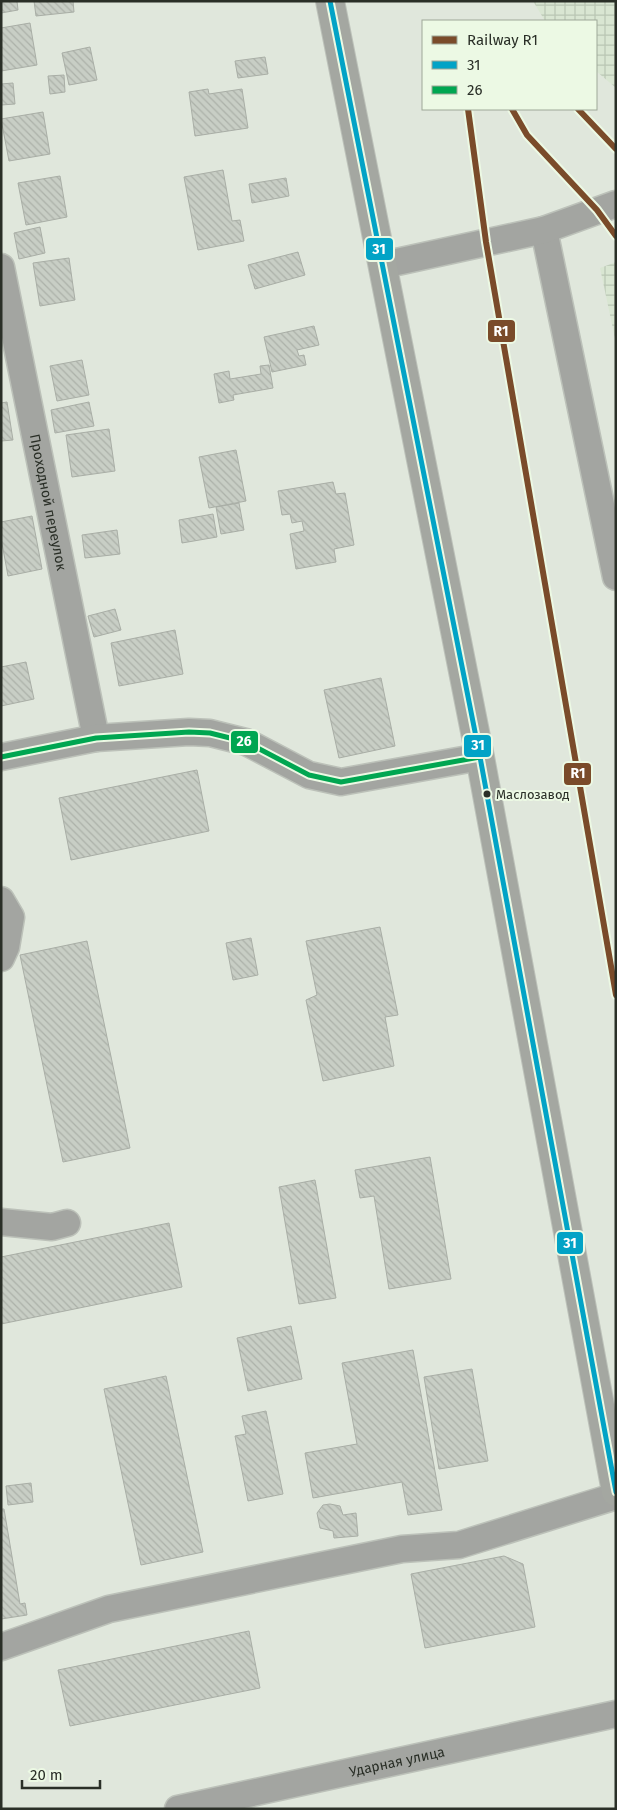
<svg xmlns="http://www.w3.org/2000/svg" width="617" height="1810" font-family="'Fira Sans',sans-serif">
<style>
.industrial{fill:url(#industrial-grid)}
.building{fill:url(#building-back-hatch);stroke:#a9aea6}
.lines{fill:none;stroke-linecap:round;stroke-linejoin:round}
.minor-casing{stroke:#bcc1b9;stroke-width:29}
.major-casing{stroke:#bcc1b9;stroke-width:30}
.minor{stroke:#a3a5a1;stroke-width:26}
.major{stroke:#a4a7a1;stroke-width:28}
.bus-1-casing{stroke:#ecf9e4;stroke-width:9}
.bus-2-casing{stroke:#ecf9e4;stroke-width:9}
.bus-1{stroke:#02a3c6;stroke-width:5}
.bus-2{stroke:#00a651;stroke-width:5}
.rail-1-casing{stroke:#ecf9e4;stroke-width:10}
.rail-1{stroke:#7a4b2a;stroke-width:6}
.bus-dot{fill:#2a2f27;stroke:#ecf9e4;stroke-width:2}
.labels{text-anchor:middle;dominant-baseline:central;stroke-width:4;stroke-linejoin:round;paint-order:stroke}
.bus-label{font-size:13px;fill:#2a2f27;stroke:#ecf9e4;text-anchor:start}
.street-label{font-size:14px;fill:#2a2f27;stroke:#ecf9e4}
.line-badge{stroke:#ecf9e4;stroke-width:2}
.badge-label{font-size:14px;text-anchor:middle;font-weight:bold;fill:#fff}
</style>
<defs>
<pattern id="industrial-grid" width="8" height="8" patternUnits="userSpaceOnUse" patternTransform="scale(1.25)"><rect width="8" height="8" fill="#d9e6d2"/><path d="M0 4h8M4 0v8" fill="none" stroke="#bac6b4"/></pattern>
<pattern id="building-back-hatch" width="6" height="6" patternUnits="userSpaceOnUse" patternTransform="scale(1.25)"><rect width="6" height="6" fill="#c8cec5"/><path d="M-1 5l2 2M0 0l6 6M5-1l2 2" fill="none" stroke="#acb1a9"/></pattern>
</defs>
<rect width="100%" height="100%" fill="#e0e7dc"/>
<!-- industrial -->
<path class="industrial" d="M533,1H616V88L596,71V21H545Z
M616,262V343L600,268Z"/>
<!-- building -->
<path class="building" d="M1,1H17L18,10L1,13Z
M34,1H73L74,12L36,16Z
M30,23L37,65L1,71V28Z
M90,47L97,80L69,85L62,53Z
M265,57L268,74L238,78L235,61Z
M64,75L65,92L50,94L48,76Z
M13,83L15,104L1,105V84Z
M208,89L209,94L242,89L248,128L195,136L189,92Z
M43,112L50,154L9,161L1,119Z
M223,170L232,221L240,220L244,241L198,250L184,177Z
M60,176L67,217L26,225L18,183Z
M286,178L289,196L252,203L249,184Z
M40,227L45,253L19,259L14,233Z
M298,252L305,275L255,289L248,265Z
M69,258L75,300L40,306L33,263Z
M314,326L319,345L297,350L299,356L304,355L306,365L272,372L264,337Z
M82,360L89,395L57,401L50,366Z
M269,365L273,388L233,395L234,400L219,403L214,374L229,371L230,379L261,374L260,366Z
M7,402L13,440L1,441V403Z
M89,402L94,426L55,433L51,410Z
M109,429L115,471L72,477L66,435Z
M236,450L246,501L209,508L199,457Z
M333,482L336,494L345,493L354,545L334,549L336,562L296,569L290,534L304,531L302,521L292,523L290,514L282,515L278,491Z
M239,503L244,530L221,534L216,507Z
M213,514L217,537L182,543L179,520Z
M32,516L42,569L8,576L1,538V522Z
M117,530L120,554L85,558L82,535Z
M115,609L121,630L94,637L88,616Z
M175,630L183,674L119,686L111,643Z
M26,662L34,699L1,706V667Z
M381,678L395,746L339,758L324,690Z
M197,770L209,831L71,860L59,798Z
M380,927L398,1015L385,1017L394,1066L323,1081L306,1000L317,995L306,941Z
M251,938L258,975L233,980L226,943Z
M87,941L130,1148L63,1162L20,955Z
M430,1157L451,1279L389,1289L374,1196L360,1198L355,1170Z
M315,1180L336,1298L299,1304L279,1187Z
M169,1223L182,1287L1,1324V1257Z
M291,1326L302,1379L248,1391L237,1338Z
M413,1350L442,1510L408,1515L402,1482L313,1498L305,1453L357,1444L342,1363Z
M472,1369L488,1461L439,1469L424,1377Z
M166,1376L203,1552L141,1565L104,1389Z
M266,1411L283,1494L248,1501L235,1436L246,1434L242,1416Z
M31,1483L33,1502L8,1505L6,1486Z
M330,1504L340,1506L343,1515L356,1513L358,1536L334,1538L333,1531L320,1528L317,1513L323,1505Z
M1,1509H4L20,1604L25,1603L27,1615L1,1619Z
M504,1556L523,1564L535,1627L425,1648L411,1574Z
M249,1631L260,1688L70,1726L58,1670Z"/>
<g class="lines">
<defs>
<g id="minor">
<path d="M544,230L616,577"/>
<path d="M383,265L544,230L616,204"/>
<path id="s1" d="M1,267L96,738"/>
<path d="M1,757L96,738L189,732L210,733L246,742L309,775L341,782L480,757"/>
<path d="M1,900L11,917L6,947L1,958"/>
<path d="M1,1222L52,1227L67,1223"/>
<path d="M1,1647L109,1609L402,1549L459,1545L616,1496"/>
<path id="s2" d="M178,1809L616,1714"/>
</g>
<path id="major" d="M330,1L480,757L616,1492"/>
</defs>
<!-- minor casing -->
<use href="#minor" class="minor-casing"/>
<!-- major casing -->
<use href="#major" class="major-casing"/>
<!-- minor -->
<use href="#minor" class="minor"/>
<!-- major -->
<use href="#major" class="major"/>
<defs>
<path id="bus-1" d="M330,1L480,757L616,1492"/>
<path id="bus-2" d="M1,757L96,738L189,732L210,733L246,742L309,775L341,782L480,757"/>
</defs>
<!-- bus-1 casing -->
<use href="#bus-1" class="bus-1-casing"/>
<!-- bus-2 casing -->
<use href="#bus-2" class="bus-2-casing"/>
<!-- bus-1 -->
<use href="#bus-1" class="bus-1"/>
<!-- bus-2 -->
<use href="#bus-2" class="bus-2"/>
<defs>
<path id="rail-1" d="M468,109L486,242L616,995
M512,109L527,135L597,210L616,236
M578,109L616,149"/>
</defs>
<!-- rail-1 casing -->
<use href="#rail-1" class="rail-1-casing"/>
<!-- rail-1 -->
<use href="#rail-1" class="rail-1"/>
</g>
<!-- markers -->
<circle class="bus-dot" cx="487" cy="794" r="4.5"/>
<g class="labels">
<!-- bus labels -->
<g class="bus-label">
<text x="496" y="794">Маслозавод</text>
</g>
<!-- street labels -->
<g class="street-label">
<text stroke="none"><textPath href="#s1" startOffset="240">Проходной переулок</textPath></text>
<text stroke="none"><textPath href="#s2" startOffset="224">Ударная улица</textPath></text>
</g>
</g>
<g class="line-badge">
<rect x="365" y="237" width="29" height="24" rx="5" fill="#02a3c6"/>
<rect x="487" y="319" width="29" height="24" rx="5" fill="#7a4b2a"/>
<rect x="230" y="730" width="29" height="24" rx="5" fill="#00a651"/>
<rect x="463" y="734" width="29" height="24" rx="5" fill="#02a3c6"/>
<rect x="563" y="762" width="29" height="24" rx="5" fill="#7a4b2a"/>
<rect x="556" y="1231" width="28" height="24" rx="5" fill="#02a3c6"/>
</g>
<g class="badge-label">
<text x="379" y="254">31</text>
<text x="501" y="336">R1</text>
<text x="244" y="746">26</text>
<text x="478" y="750">31</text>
<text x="578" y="778">R1</text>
<text x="570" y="1248">31</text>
</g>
<!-- border -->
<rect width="617" height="1810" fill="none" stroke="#2a2f27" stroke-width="5"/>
<!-- legend -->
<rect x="422" y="20" width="175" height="90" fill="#ecf9e4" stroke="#9ea898"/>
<rect x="432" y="36" width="25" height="8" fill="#7a4b2a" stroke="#9ea898"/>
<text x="467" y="45" font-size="15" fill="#2a2f27">Railway R1</text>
<rect x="432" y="61" width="25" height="8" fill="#02a3c6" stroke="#9ea898"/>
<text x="467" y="70" font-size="15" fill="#2a2f27">31</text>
<rect x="432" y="86" width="25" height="8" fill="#00a651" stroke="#9ea898"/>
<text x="467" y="95" font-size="15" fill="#2a2f27">26</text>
<!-- scale -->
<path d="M22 1780v8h78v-8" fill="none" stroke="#2a2f27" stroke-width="2.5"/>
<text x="30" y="1780" font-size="15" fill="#2a2f27" stroke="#ecf9e4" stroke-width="4" paint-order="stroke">20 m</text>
</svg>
